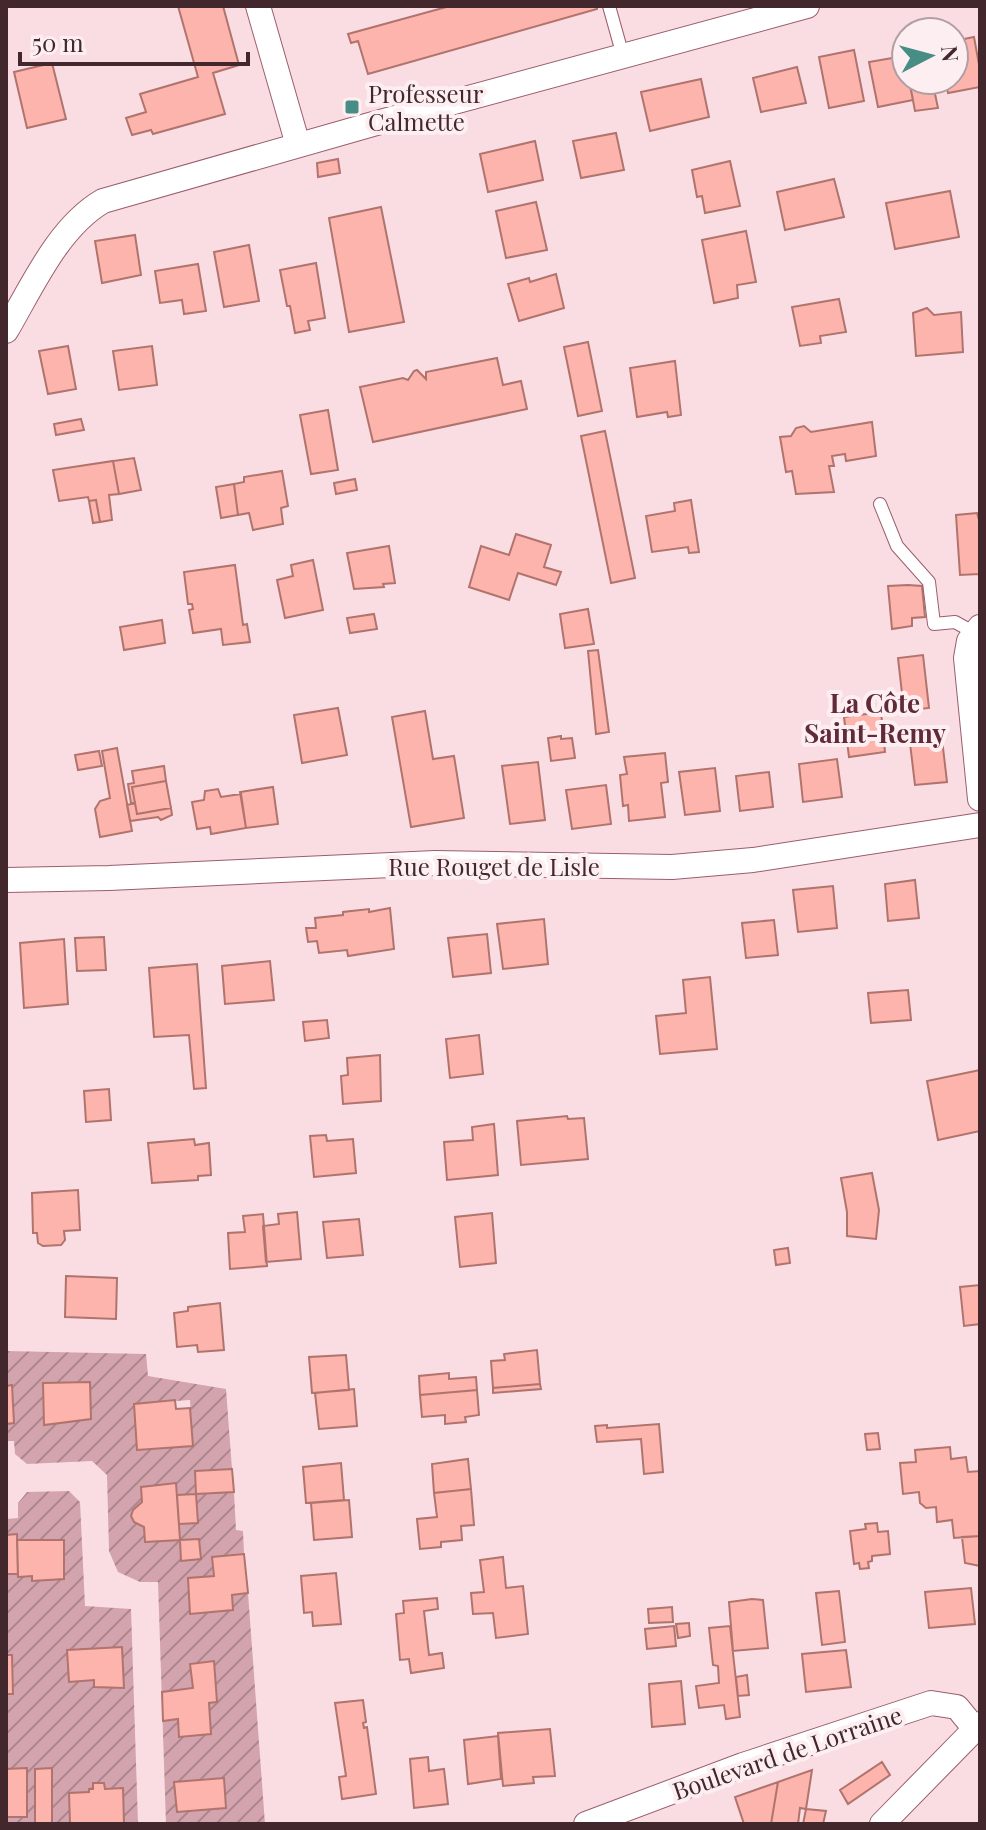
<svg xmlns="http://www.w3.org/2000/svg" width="986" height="1830" font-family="'Playfair Display',serif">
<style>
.garden{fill:url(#garden-furrows);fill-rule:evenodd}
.building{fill:#fcb4ac;stroke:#b1736d;stroke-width:2}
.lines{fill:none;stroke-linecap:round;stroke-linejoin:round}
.lane-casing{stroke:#9a5e6b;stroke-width:14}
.street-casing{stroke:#9a5e6b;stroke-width:26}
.lane{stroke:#fff;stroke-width:12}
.street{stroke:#fff;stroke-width:24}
.poi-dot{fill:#478d85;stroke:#fdeff1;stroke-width:3}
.labels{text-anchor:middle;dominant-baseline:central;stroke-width:8;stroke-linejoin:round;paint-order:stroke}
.poi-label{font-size:24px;fill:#42282d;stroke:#fdeff1;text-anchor:start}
.street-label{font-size:24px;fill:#42282d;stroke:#fdeff1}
.neighbourhood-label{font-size:26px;font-weight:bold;fill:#602a38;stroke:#fdeff1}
</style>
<defs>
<pattern id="garden-furrows" width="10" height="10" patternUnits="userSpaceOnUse" patternTransform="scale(2)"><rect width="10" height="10" fill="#d3a4ad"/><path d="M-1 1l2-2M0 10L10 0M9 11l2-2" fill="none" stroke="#ad868d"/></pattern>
</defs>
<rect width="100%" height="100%" fill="#fadde2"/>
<!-- garden -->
<path class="garden" d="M6,1351L146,1354L148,1376L226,1389L232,1469L195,1471L196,1493L234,1492L236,1530L243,1531L244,1554L213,1557L214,1576L188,1578L190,1614L233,1610L232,1595L248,1593L265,1824H166L158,1582H140L118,1572L109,1551L107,1475L92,1461L27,1464L15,1454L14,1441H6ZM190,1400L193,1446L137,1449L134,1404ZM176,1483L177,1495L196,1494L198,1522L179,1524L180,1540L146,1542L144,1527C128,1522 130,1510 142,1502L141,1487Z
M69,1491L80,1502L85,1606L131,1609L138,1824H6V1519L18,1518V1503L27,1492Z"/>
<!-- building -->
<path class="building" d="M178,6H223L239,65L213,73L225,114L153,134L151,130L132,135L126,118L146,112L140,94L198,77Z
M450,6H597V9L368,74L358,41L351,43L348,34Z
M974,37L980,70V87L948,93L945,80H954V41Z
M854,50L864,101L829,108L819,57Z
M904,56L906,80H909L913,100L878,107L869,62Z
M52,63L66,119L27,128L14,72Z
M797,67L806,103L761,112L753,78Z
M701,79L709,117L650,131L641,92Z
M909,80H932L938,108L915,111Z
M616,133L624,170L581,178L573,141Z
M535,141L543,180L488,192L480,154Z
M338,159L340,173L318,177L317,163Z
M730,161L740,206L705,213L702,196L697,197L692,170Z
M834,179L844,217L785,230L777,192Z
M950,191L959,237L895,249L886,203Z
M536,202L547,250L506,258L496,211Z
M381,207L404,322L349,332L329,218Z
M746,231L756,282L737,285L738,298L714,303L702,240Z
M135,235L141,275L102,283L95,241Z
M249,245L259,301L224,307L214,252Z
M316,263L325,318L308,321L310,330L295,333L290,306H287L280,270Z
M198,264L206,311L184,314L182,300L160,303L155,271Z
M556,274L564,308L519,321L508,284L529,278L530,282Z
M839,299L846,332L820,336L821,343L800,346L792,307Z
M927,308L934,315L961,312L963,352L916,356L913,313Z
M588,342L602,411L578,416L564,347Z
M68,346L76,389L48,394L39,351Z
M152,346L157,385L119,390L113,351Z
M497,358L503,385L521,381L527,409L373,442L360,387L403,378L408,380L414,371L417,370L426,379V372Z
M675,361L681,415L668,417L667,412L637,417L630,368Z
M328,410L338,470L311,474L300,415Z
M81,419L84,430L56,435L54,424Z
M872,422L876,456L846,461L845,454L832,456L834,466H829L834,492L796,494L792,471L786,472L780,437L791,436L796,428L804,426L811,432Z
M605,431L635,578L611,583L581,436Z
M134,458L141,490L119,494L113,461Z
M113,461L119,494L109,495L112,520L100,522L96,500L89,501L88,497L59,501L53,470Z
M282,471L288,506L281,508L283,524L253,530L249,513L238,515L234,484L244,482V477Z
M355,479L357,490L336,494L334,483Z
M234,484L238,515L221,518L216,487Z
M96,500L100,522L93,523L89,501Z
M691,500L699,552L689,553L688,547L652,552L646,516L675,511L674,503Z
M977,513L980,523L979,579V574L960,575L956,515Z
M516,534L551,545L544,567L561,572L556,585L518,573L509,600L469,587L481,546L509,555Z
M389,546L395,583L383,584L384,587L354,589L347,553Z
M313,560L323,610L285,618L277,580L293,576L291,565Z
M235,565L243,625L247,624L250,642L223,645L221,629L193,633L189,610L193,609L192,604H188L184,572Z
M908,585L922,586L925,617L912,618V626L892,629L888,586Z
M588,609L594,644L565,648L560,614Z
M374,614L377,629L350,633L347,618Z
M162,620L165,643L124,650L120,627Z
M598,650L609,732L596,734L588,651Z
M923,655L929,708L904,711L898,658Z
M338,708L347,755L302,763L294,715Z
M425,711L433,759L454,756L464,818L411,827L392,717Z
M881,712L885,752L849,757L844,717Z
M561,736V739L572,738L575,758L551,761L548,738Z
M942,739L947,782L915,785L910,743Z
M117,748L132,831L100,837L95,809L100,801L110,798L102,751Z
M99,751L102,766L78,770L75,755Z
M665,753L668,782L661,783L665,817L629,821L628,805L623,806L620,775L627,774L624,757Z
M837,759L842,797L803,802L799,764Z
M538,762L545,820L510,824L502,766Z
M164,766L166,781L132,787L135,803H131L128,784L134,783L132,771Z
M715,768L720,811L685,815L679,772Z
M769,772L773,807L740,811L736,776Z
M166,781L171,808L137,814L132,787Z
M606,785L611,824L572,829L566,790Z
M273,787L278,824L246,828L240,792Z
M218,789L221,797L241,794L246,828L211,834L210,827L197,829L192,802L204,800L205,791Z
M135,803L137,814L171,808L172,815L161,820L158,817L130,821L127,805Z
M915,880L919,918L888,921L885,884Z
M833,886L837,928L798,932L793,890Z
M390,908L394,949L348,956L347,950L319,953L317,941L308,942L306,928H316L315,918L343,915V912L369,909V912Z
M544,919L548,964L503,969L497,924Z
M774,920L778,955L746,958L742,923Z
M487,934L491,973L453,977L448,938Z
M104,937L106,970L77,971L75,938Z
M64,939L68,1004L24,1008L20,943Z
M270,961L274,1000L225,1004L222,966Z
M197,964L206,1088L194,1089L189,1035L154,1037L149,968Z
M710,977L717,1049L660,1054L656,1016L686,1013L683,980Z
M908,990L911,1020L871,1023L868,993Z
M327,1020L329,1038L305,1041L303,1022Z
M479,1035L483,1074L450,1078L446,1039Z
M380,1055L381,1101L343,1104L341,1076L348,1075L347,1058Z
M980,1070V1131L938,1140L927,1081Z
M109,1089L111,1120L86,1122L84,1091Z
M567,1116L568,1119L584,1118L588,1159L521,1165L517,1121Z
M494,1124L498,1175L447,1180L444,1142L473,1140L472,1127Z
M326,1135L327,1141L353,1139L356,1173L314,1177L310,1136Z
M194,1139L195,1145L209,1143L211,1175L198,1176V1180L152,1183L148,1143Z
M872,1173L879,1210L876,1239L847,1236V1212L841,1178Z
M78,1190L80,1230L64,1231L65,1240L61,1245L43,1246L38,1243L37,1233H33L32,1193Z
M297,1212L301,1259L266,1262L263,1226L279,1224L278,1214Z
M492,1213L496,1263L460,1267L455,1217Z
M263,1214L267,1266L230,1269L228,1233L245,1232L243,1216Z
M359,1219L363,1255L327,1258L323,1222Z
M788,1248L790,1263L776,1265L774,1250Z
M66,1276L117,1278L116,1319L65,1317Z
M980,1285V1324L964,1326L960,1287Z
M220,1303L224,1350L198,1352L197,1345L177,1347L174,1313L188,1311V1307Z
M537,1350L540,1384L493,1388L491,1361L505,1360L504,1354Z
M346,1355L349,1390L312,1393L309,1357Z
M449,1373V1379L476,1377L477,1390L420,1395L419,1376Z
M90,1382L91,1419L44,1425L43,1383Z
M540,1384L541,1389L493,1393V1388Z
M12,1385L14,1423L6,1424V1386Z
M354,1389L357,1426L319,1429L315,1393Z
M477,1390L479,1415L465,1417L466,1422L445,1424V1415L422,1417L420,1395Z
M175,1400L176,1409L190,1408L193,1446L137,1450L134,1404Z
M659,1424L663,1472L644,1474L641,1439L597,1442L595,1426L607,1425V1428Z
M878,1433L880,1449L867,1450L865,1434Z
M950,1447L951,1459L966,1457L968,1472L980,1471V1536L954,1538L952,1520L937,1522L936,1507L926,1508L920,1503L919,1492L903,1494L900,1463L916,1462L915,1450Z
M468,1459L471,1489L434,1493L432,1464Z
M341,1463L344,1500L306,1503L303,1467Z
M232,1469L234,1492L196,1494L195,1471Z
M176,1483L180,1540L145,1542L144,1527L134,1522L131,1516L133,1510L142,1502L141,1487Z
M471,1489L474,1525L461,1526L462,1540L441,1542V1547L420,1549L417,1519L437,1517L434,1493Z
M196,1494L198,1523L179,1524L177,1495Z
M349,1500L352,1537L314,1540L311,1503Z
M877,1523L878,1532L888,1531L890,1554L872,1556V1561L868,1562L869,1568L860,1569L859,1563L854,1564L850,1531L866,1529L865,1524Z
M17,1534L18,1574H6V1535Z
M980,1536V1566L965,1563L962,1537Z
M199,1539L201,1559L181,1561L180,1540Z
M17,1540H64V1579L32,1581V1576L18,1577Z
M244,1554L248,1593L232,1595L233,1610L190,1614L188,1578L214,1576L212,1557Z
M503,1557L506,1588L523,1586L528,1634L496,1638L493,1613L473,1614L471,1593L484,1592L480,1560Z
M336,1573L341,1624L313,1626L312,1612L304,1613L301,1576Z
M971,1588L975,1624L929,1628L925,1592Z
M839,1591L845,1642L822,1645L816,1593Z
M437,1598L438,1609L424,1611L429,1655L442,1653L444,1668L411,1673L409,1659L400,1660L396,1614L404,1613L403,1601Z
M752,1599L763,1600L768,1648L733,1651L729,1602Z
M672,1607L673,1622L649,1623L648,1609Z
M689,1623L690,1636L678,1638L676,1624Z
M674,1626L676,1646L647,1649L645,1629Z
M730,1626L740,1717L726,1719L724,1705L699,1708L696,1686L719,1683L718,1666L713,1665L709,1628Z
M122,1647L124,1688L94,1687V1680L69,1682L67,1650Z
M846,1650L851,1687L806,1692L802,1654Z
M6,1655H12L13,1694H6Z
M214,1661L217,1702L209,1703L211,1734L179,1737L178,1719L163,1721L162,1692L193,1688L190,1664Z
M747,1675L749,1695L738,1696L736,1677Z
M681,1681L685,1724L652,1727L649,1684Z
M363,1700L366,1722L363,1723L364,1728L367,1727L376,1794L342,1799L339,1777L346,1776L335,1703Z
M550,1729L555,1776L533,1777L534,1783L503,1786L498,1733Z
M498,1736L501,1779L468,1784L464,1740Z
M428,1757L429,1771L444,1769L448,1804L414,1808L410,1759Z
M882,1762L890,1775L848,1804L840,1790Z
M27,1768V1817H6V1769Z
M52,1768V1824H35V1769Z
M812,1770L806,1809L800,1808L798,1824H771L778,1782Z
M224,1778L226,1808L177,1812L174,1782Z
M778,1782L771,1824H744L735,1797Z
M93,1783H104L105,1789L123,1788L124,1824H70L69,1793L89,1792V1789H93Z
M806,1809L826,1811L823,1824H803Z"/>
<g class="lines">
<defs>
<path id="lane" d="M609,6L623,56
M880,504L897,546L929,582L934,624L955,622L975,633"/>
<path id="street" d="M258,6L298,145
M6,331C32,287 58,227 103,201L373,124L807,6
M980,627L969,641L966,658L980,799
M6,880L109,878L435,863L672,867L753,860L980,825
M586,1824L743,1765L931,1703L957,1707L975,1729
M882,1824L980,1724"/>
</defs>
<!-- lane casing -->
<use href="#lane" class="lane-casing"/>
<!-- street casing -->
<use href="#street" class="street-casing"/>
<!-- lane -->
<use href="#lane" class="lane"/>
<!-- street -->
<use href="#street" class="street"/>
</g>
<!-- markers -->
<rect class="poi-dot" x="344" y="99" width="16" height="16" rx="4"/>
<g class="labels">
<!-- poi labels -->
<g class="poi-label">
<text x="368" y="93">Professeur<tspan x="368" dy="28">Calmette</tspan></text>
</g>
<!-- street labels -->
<g class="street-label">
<text x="494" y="866">Rue Rouget de Lisle</text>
<text transform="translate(787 1752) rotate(-19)">Boulevard de Lorraine</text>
</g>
<!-- neighbourhood labels -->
<g class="neighbourhood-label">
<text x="875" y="702">La Côte<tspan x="875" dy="30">Saint-Remy</tspan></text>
</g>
</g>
<!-- border -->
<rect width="986" height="1830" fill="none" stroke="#42282d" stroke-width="16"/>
<!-- north arrow -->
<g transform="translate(930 56) rotate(84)"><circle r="38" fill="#fdeff1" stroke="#b29fa3" stroke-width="2"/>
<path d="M0-6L14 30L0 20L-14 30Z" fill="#478d85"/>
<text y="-12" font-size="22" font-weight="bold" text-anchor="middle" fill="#42282d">N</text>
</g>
<!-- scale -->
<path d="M20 52v12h228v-12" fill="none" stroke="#42282d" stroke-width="4"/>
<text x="32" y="52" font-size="24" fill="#42282d" stroke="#fdeff1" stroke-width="6" paint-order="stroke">50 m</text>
</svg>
